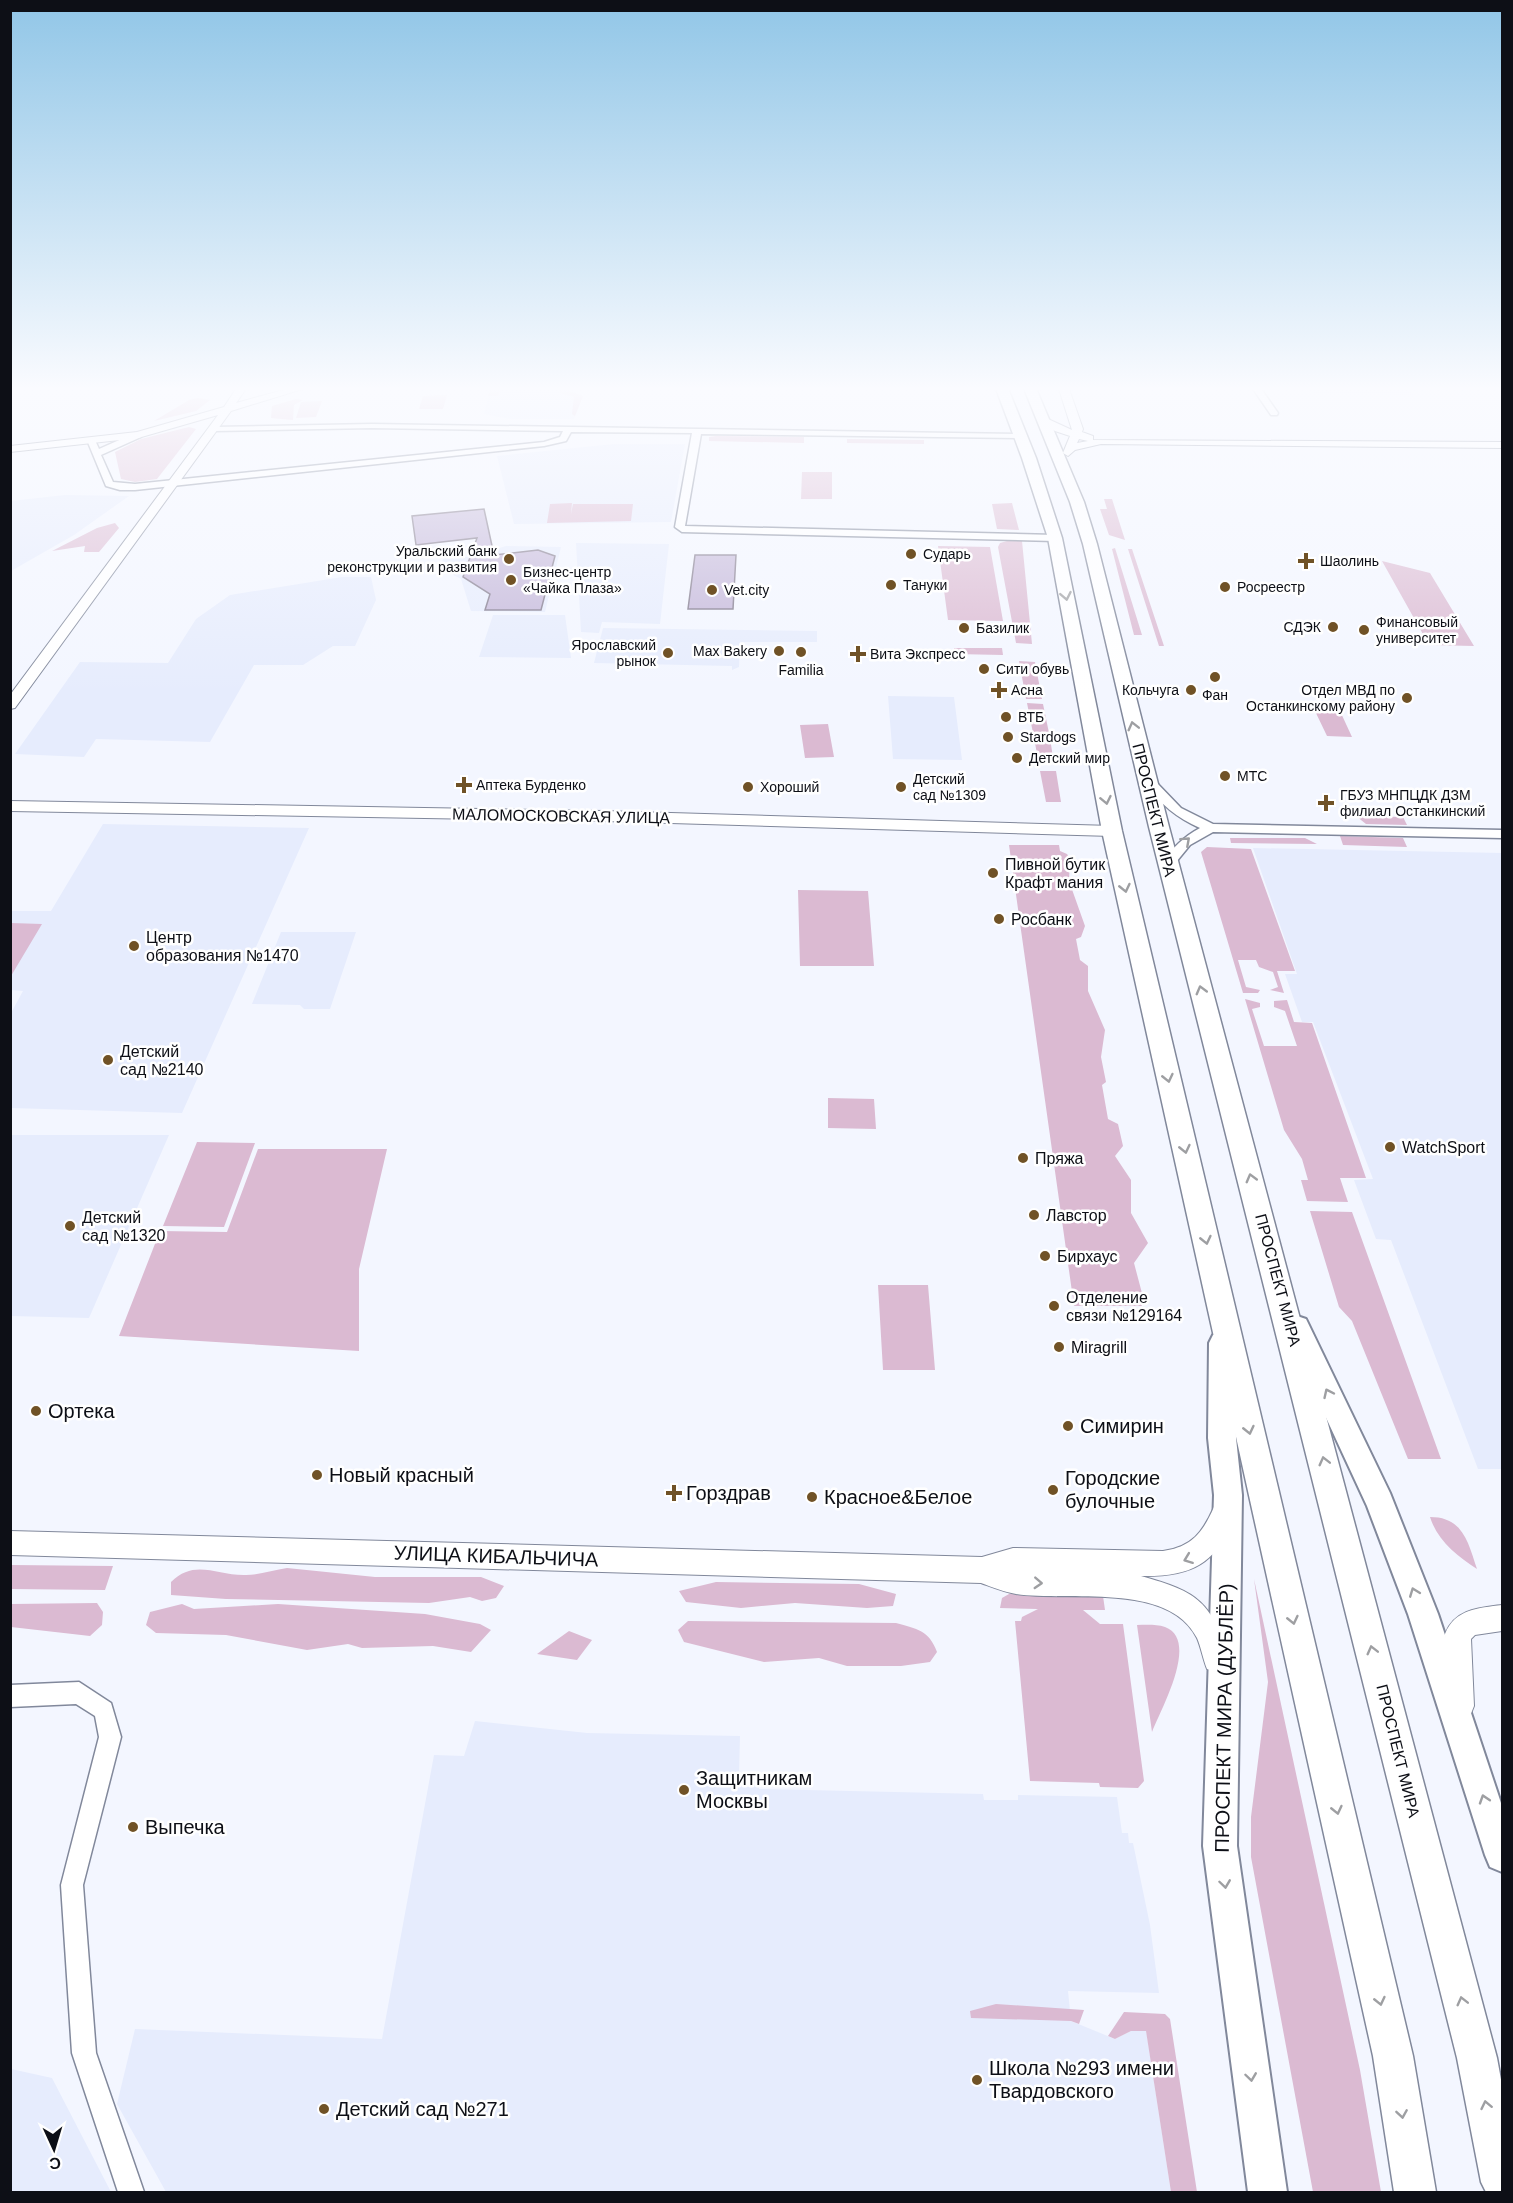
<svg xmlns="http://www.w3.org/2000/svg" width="1513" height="2203" font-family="Arial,sans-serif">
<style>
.built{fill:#e6ecfd}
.green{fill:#dbbad2}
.building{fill:#c3b6d9;stroke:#7f778a;stroke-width:1.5}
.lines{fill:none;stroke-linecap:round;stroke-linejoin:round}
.minor-casing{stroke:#81889b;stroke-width:3}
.tertiary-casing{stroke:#81889b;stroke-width:2}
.secondary-casing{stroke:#81889b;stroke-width:4}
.primary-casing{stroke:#81889b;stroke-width:3}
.minor{fill:#fff;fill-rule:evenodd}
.tertiary{fill:#fff;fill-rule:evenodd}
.secondary{fill:#fff;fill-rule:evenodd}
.primary{fill:#fff;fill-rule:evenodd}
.oneway{stroke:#9e9fa2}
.poi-dot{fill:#705226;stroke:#fff;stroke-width:2}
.labels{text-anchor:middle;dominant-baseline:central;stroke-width:5;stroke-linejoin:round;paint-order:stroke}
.far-poi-label{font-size:14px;fill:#0d0f16;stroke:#fff;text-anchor:start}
.street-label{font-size:16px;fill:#0d0f16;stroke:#fff}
.poi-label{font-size:16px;fill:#0d0f16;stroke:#fff;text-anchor:start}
.near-poi-label{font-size:20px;fill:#0d0f16;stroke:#fff;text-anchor:start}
.near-street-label{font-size:20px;fill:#0d0f16;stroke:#fff}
</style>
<rect width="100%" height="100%" fill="#f3f6ff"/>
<!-- built -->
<path class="built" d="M1310,386H1502V388L1408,387L1413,395L1314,393Z
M491,387L561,388L583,396L574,419H510L484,414Z
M614,444H685L671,522L514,524L497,456Z
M65,495L129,496L74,535L11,571V501Z
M576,543L669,544L660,624L602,622L599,633L581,632Z
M506,546L561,547L545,612L471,611L461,579L440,568L444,557H470Z
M342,577H371L376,600L355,646H333L303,665H254L210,742L96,739L84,757L15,754L80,662L168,663L196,619L230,595Z
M493,615H565L571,658L479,657Z
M603,628L817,631V642H740L739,667L732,670V666L594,663Z
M888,696L954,697L962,760L893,759Z
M103,824L309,828L182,1113L11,1108V1013L23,991L11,990V911H51Z
M1253,848L1502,853V1469H1478L1391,1240L1376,1239L1354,1180L1373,1179L1313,1022H1302L1285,974H1297Z
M281,932H356L330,1009H304L300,1005L252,1004Z
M11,1135H169L89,1318L11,1316Z
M475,1721L587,1733L740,1736L739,1774H758L759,1789L983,1794L984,1800H1018V1795L1117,1797L1122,1833H1128L1129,1843H1133L1150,1925L1159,1993L1068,1991L1071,2021L1115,2039L1131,2031L1146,2030L1171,2192H166L117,2104L135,2029L382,2039L434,1755L464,1756Z
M11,2069L52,2078L111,2192H11Z"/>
<!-- green -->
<path class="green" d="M491,387L561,388L583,396L575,416L572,414L574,397L560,393V389L502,388L498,396H488Z
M447,395L443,409H419L423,396Z
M198,398L210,400L196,411L154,421L189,400Z
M296,399L303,400L294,405L293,420L271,418L272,406Z
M322,401L316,417L296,418L301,402Z
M189,427L196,429L157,479L135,482L121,479L115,452L141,439Z
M716,436L804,437V443L709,441V437Z
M847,439L924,440V444L847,443Z
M802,472H832V499H801Z
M1104,499H1112L1125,540L1109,535L1100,509H1107Z
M572,503L571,514L573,504H633L631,521L547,523L550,504Z
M1012,503L1019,530L997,529L992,504Z
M115,523L119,528L99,552H84L85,546L52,551L97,528Z
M1007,541H1022L1032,644L1016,643L998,547L1000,543Z
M938,546L990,547L1003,621L948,620Z
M1115,548L1142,635H1134L1112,549Z
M1128,549H1132L1164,646H1159Z
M1382,561L1430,573L1474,646L1429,645Z
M954,648H1002L1003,655L955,654Z
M1019,661L1035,662L1042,699H1026Z
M1027,703L1043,704L1049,733H1033Z
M1315,711H1340L1352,737L1327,736Z
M828,724L834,757L805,758L800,725Z
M1034,738H1050L1054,764H1039Z
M1040,771H1056L1061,802H1046Z
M1356,816L1403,817L1407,825L1366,824Z
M1340,836L1403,838L1407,847L1343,845Z
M1230,838H1305L1317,844L1231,843Z
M1009,845H1059L1060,851L1067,854L1070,859L1069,881L1085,926L1081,937L1076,939L1080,960L1088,966V991L1105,1030L1101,1057L1106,1082L1102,1085L1108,1119L1118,1124L1123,1146L1115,1156L1131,1180V1213L1148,1243L1134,1263L1143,1297L1140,1299L1142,1306H1074Z
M1207,847L1251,849L1295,971H1277L1284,993L1270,990L1278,987L1273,972L1259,967L1256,960H1238L1246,987L1260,990L1258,993H1243L1201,852Z
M798,890L868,891L874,966H800Z
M11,923L42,924L11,976H10Z
M1245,999L1260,1003V1007L1252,1009L1264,1046H1297L1285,1011L1274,1007V1001L1287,1000L1294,1022L1312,1023L1366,1178H1340L1348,1202L1307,1201L1301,1180H1308L1302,1159L1284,1130Z
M828,1098L874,1099L876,1129L828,1128Z
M197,1142L255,1143L224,1227L163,1226Z
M258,1149H387L359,1269V1351L119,1336L160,1231L227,1232Z
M1310,1211L1352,1212L1441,1459H1408L1352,1321L1339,1307Z
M878,1285H928L935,1370H883Z
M1430,1517C1463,1517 1468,1542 1477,1569C1457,1556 1437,1540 1430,1517Z
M11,1565L113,1566L105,1590L11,1589Z
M287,1568L375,1577H481L504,1586L496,1598L482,1601L470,1597L429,1603L226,1599L171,1595V1582C195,1558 217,1576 246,1575C259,1575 274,1570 287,1568Z
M1254,1579L1360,2070L1381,2192H1313L1251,1857V1817L1268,1682Z
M716,1582L859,1584L896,1594L893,1606L867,1608L795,1603L741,1608L686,1602L679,1591Z
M1009,1594L1103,1596L1105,1610H1083L1100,1624H1123L1144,1781L1138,1788L1100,1787L1099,1783L1030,1781L1015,1621H1021L1022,1617L1038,1609L1000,1608L1002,1598Z
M97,1603L103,1612L102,1625L90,1636L11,1627V1604Z
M182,1604L194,1609L278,1604L425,1614L480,1624L491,1630L471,1652L433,1646L362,1648L348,1644L307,1650L226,1635L156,1633L146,1625L150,1612Z
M688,1621L896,1623C917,1629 929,1630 937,1652L930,1662L901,1666H847L819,1658L764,1662L684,1642L678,1630Z
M1137,1625C1145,1625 1156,1624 1165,1627C1200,1640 1161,1709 1152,1732Z
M569,1631L592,1640L577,1660L537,1654Z
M996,2004L1084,2010L1079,2024L1071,2021L971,2018L970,2011Z
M1124,2012L1165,2014L1170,2019L1197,2192H1171L1146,2031H1131L1115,2039L1108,2036Z"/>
<!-- building -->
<path class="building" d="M484,509L494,555L538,550L555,556L541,610H485L490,594L463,577L477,538L416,545L412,516Z
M695,555H736L733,609H688Z"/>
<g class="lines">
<defs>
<path id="minor" d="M1251,386H1259L1278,413L1277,415H1271Z
M372,424L1021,434H1024V438L701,434L685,526L1055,535L1060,538L1055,541L682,532L675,527L692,433L571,432L566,441L544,446L135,490H120L106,486L87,440L94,438L99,449L135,433H141V437L101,455L113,482L135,484L544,442L560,437L563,431L372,428L214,431L210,429L214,427Z
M1151,779L1155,781L1181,808L1213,824L1502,830V838L1213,832L1190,845L1172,867L1168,868L1162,864C1172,848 1183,837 1200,828C1177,818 1160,804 1145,783Z
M79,1682L111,1703L121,1737L83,1885L96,2053L144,2192H118L72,2053L61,1885L99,1737L95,1716L76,1704L10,1707V1685Z"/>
<path id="tertiary" d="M238,386H248L236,403L298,386H312L231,411L15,708L10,709V695L218,415L138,438L10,452V446L137,432L224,407Z
M1058,386H1068L1083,429L1082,432L1093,436V440L1502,442V448L1101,444L1075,450L1068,456L1063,453L1070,436L1055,431L1039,421L1048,419L1072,430ZM1079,439L1088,441L1077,443Z
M10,801L603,811L1112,826L1120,831L1112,836L603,821L10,811Z
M1223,1503L1232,1507L1235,1515C1217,1564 1192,1577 1141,1576C1199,1592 1211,1602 1230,1659L1227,1669L1217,1672L1207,1669C1203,1659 1201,1647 1197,1638C1168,1581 1068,1602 1016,1594C1004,1592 992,1587 981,1583L10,1555V1531L982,1557L1013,1548L1163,1551C1192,1547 1203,1532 1214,1507Z
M1502,1605V1631L1475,1635L1471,1639L1474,1706L1470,1716L1460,1720L1450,1716L1446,1706L1445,1634C1455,1609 1478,1608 1502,1605Z"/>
<path id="secondary" d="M1297,1316L1306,1319L1390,1493L1438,1614L1502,1806V1872L1490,1867L1485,1855L1408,1614L1367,1506L1284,1327L1288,1319Z
M1222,1332L1231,1335L1235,1343L1236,1438L1242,1495L1237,1846L1287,2192H1248L1203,1846L1214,1495L1208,1438L1209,1343L1213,1335Z"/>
<path id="primary" d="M995,386H1007L1036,458L1062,538L1122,831L1413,2056L1436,2192H1394L1373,2056L1102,831L1048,538L1022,458Z
M1023,386H1035L1084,502L1097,544L1169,827L1497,2058L1502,2085V2192H1486L1481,2182L1457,2058L1149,827L1083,544L1070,502Z"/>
</defs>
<!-- minor casing -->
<use href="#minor" class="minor-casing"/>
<!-- tertiary casing -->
<use href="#tertiary" class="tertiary-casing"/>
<!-- secondary casing -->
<use href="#secondary" class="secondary-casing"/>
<!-- primary casing -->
<use href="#primary" class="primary-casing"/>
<!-- minor -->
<use href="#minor" class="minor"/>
<!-- tertiary -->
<use href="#tertiary" class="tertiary"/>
<!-- secondary -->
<use href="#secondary" class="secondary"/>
<!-- primary -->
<use href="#primary" class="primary"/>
</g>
<!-- one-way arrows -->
<defs><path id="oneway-chevron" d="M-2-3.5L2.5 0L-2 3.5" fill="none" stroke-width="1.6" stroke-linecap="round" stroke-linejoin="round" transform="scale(1.5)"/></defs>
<g class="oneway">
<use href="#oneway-chevron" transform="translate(1066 596) rotate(79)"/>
<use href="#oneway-chevron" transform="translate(1133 726) rotate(-104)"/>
<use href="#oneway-chevron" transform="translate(1106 800) rotate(78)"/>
<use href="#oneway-chevron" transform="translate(1186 841) rotate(-42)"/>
<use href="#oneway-chevron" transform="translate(1125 888) rotate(77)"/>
<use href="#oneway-chevron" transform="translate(1201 990) rotate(-105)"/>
<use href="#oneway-chevron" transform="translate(1168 1078) rotate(77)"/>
<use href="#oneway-chevron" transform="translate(1185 1149) rotate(77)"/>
<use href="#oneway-chevron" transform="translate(1251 1178) rotate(-105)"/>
<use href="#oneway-chevron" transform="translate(1206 1240) rotate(77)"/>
<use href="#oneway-chevron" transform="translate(1328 1393) rotate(-115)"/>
<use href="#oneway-chevron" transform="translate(1249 1430) rotate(77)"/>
<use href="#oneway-chevron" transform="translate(1324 1461) rotate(-104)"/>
<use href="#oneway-chevron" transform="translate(1188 1559) rotate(159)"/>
<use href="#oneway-chevron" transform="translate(1038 1583) rotate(3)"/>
<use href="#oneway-chevron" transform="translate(1414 1592) rotate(-111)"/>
<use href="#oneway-chevron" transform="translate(1293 1620) rotate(77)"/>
<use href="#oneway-chevron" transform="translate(1372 1650) rotate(-104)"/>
<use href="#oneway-chevron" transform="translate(1484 1799) rotate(-108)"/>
<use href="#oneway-chevron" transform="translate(1337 1810) rotate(77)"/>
<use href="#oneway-chevron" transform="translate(1225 1884) rotate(82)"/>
<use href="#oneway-chevron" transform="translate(1380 2001) rotate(77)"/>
<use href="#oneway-chevron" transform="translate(1462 2001) rotate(-104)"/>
<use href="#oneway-chevron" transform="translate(1251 2077) rotate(82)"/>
<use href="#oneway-chevron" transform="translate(1486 2105) rotate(-102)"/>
<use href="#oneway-chevron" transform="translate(1402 2114) rotate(81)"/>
</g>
<!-- sky -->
<linearGradient id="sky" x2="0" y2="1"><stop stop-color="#91c6e7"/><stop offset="0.56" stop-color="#fafbff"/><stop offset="1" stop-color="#fafbff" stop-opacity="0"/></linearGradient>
<rect width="1513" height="694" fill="url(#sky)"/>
<!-- markers -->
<g class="poi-dot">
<circle cx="911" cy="554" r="6"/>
<circle cx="509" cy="559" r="6"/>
<path d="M1303 552h6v6h6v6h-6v6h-6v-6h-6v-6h6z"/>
<circle cx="511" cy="580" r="6"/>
<circle cx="891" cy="585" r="6"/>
<circle cx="1225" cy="587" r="6"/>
<circle cx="712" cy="590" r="6"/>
<circle cx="1333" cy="627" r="6"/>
<circle cx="964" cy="628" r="6"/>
<circle cx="1364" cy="630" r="6"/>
<circle cx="779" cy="651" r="6"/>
<circle cx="801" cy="652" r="6"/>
<circle cx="668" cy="653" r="6"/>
<path d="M855 645h6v6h6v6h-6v6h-6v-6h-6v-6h6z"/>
<circle cx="984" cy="669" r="6"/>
<circle cx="1215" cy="677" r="6"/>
<path d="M996 681h6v6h6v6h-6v6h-6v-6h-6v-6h6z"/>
<circle cx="1191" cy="690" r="6"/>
<circle cx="1407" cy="698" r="6"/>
<circle cx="1006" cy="717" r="6"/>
<circle cx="1008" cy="737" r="6"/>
<circle cx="1017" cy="758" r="6"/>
<circle cx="1225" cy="776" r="6"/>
<path d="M461 776h6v6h6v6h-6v6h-6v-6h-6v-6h6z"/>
<circle cx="748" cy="787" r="6"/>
<circle cx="901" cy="787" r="6"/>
<path d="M1323 794h6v6h6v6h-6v6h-6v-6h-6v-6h6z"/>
<circle cx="993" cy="873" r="6"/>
<circle cx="999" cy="919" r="6"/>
<circle cx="134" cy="946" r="6"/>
<circle cx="108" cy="1060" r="6"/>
<circle cx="1390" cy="1147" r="6"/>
<circle cx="1023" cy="1158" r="6"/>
<circle cx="1034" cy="1215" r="6"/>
<circle cx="70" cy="1226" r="6"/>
<circle cx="1045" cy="1256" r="6"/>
<circle cx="1054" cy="1306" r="6"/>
<circle cx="1059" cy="1347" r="6"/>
<circle cx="36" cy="1411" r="6"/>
<circle cx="1068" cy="1426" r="6"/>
<circle cx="317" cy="1475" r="6"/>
<circle cx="1053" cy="1490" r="6"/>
<path d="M671 1484h6v6h6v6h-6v6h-6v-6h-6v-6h6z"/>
<circle cx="812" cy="1497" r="6"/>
<circle cx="684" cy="1790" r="6"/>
<circle cx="133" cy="1827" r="6"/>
<circle cx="977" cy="2080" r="6"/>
<circle cx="324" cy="2109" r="6"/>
</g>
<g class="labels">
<!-- far-poi labels -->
<g class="far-poi-label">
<text x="497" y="551" text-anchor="end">Уральский банк<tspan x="497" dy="16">реконструкции и развития</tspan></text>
<text x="923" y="554">Сударь</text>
<text x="1320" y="561">Шаолинь</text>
<text x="523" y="572">Бизнес-центр<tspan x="523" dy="16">«Чайка Плаза»</tspan></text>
<text x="903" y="585">Тануки</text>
<text x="1237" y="587">Росреестр</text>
<text x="724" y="590">Vet.city</text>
<text x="1376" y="622">Финансовый<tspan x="1376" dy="16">университет</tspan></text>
<text x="1321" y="627" text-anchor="end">СДЭК</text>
<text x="976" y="628">Базилик</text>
<text x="656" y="645" text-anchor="end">Ярославский<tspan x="656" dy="16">рынок</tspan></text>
<text x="767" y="651" text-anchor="end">Max Bakery</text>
<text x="870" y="654">Вита Экспресс</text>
<text x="996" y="669">Сити обувь</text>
<text x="801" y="670" text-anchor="middle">Familia</text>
<text x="1011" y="690">Асна</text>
<text x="1179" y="690" text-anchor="end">Кольчуга</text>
<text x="1395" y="690" text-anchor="end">Отдел МВД по<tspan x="1395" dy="16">Останкинскому району</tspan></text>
<text x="1215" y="695" text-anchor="middle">Фан</text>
<text x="1018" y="717">ВТБ</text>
<text x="1020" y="737">Stardogs</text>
<text x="1029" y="758">Детский мир</text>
<text x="1237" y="776">МТС</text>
<text x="913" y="779">Детский<tspan x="913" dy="16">сад №1309</tspan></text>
<text x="476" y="785">Аптека Бурденко</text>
<text x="760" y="787">Хороший</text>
<text x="1340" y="795">ГБУЗ МНПЦДК ДЗМ<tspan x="1340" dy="16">филиал Останкинский</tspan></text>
</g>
<!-- street labels -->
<g class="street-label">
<text transform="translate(1154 810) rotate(76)">ПРОСПЕКТ МИРА</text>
<text transform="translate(561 816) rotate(1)">МАЛОМОСКОВСКАЯ УЛИЦА</text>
<text transform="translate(1278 1280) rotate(75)">ПРОСПЕКТ МИРА</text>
<text transform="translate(1398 1751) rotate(76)">ПРОСПЕКТ МИРА</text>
</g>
<!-- poi labels -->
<g class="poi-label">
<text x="1005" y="864">Пивной бутик<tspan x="1005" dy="18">Крафт мания</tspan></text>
<text x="1011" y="919">Росбанк</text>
<text x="146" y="937">Центр<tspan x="146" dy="18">образования №1470</tspan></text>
<text x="120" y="1051">Детский<tspan x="120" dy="18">сад №2140</tspan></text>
<text x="1402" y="1147">WatchSport</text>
<text x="1035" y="1158">Пряжа</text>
<text x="1046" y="1215">Лавстор</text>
<text x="82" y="1217">Детский<tspan x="82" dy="18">сад №1320</tspan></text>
<text x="1057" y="1256">Бирхаус</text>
<text x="1066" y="1297">Отделение<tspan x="1066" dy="18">связи №129164</tspan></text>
<text x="1071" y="1347">Miragrill</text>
</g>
<!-- near-poi labels -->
<g class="near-poi-label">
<text x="48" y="1411">Ортека</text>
<text x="1080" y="1426">Симирин</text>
<text x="329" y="1475">Новый красный</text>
<text x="1065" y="1478">Городские<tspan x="1065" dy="23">булочные</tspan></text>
<text x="686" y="1493">Горздрав</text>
<text x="824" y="1497">Красное&amp;Белое</text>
<text x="696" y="1778">Защитникам<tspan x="696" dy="23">Москвы</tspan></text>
<text x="145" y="1827">Выпечка</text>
<text x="989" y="2068">Школа №293 имени<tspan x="989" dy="23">Твардовского</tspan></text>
<text x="336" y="2109">Детский сад №271</text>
</g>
<!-- near-street labels -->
<g class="near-street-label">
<text transform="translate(496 1556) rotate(2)">УЛИЦА КИБАЛЬЧИЧА</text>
<text transform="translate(1224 1718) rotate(-89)">ПРОСПЕКТ МИРА (ДУБЛЁР)</text>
</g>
</g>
<!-- border -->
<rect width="1513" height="2203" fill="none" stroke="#0d0f16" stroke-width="24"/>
<!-- north arrow -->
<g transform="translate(54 2149) rotate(176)" stroke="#ffffff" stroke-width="4.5" paint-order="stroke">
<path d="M0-4.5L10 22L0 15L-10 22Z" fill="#0d0f16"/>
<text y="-9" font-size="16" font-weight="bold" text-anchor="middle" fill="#0d0f16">С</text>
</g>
</svg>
